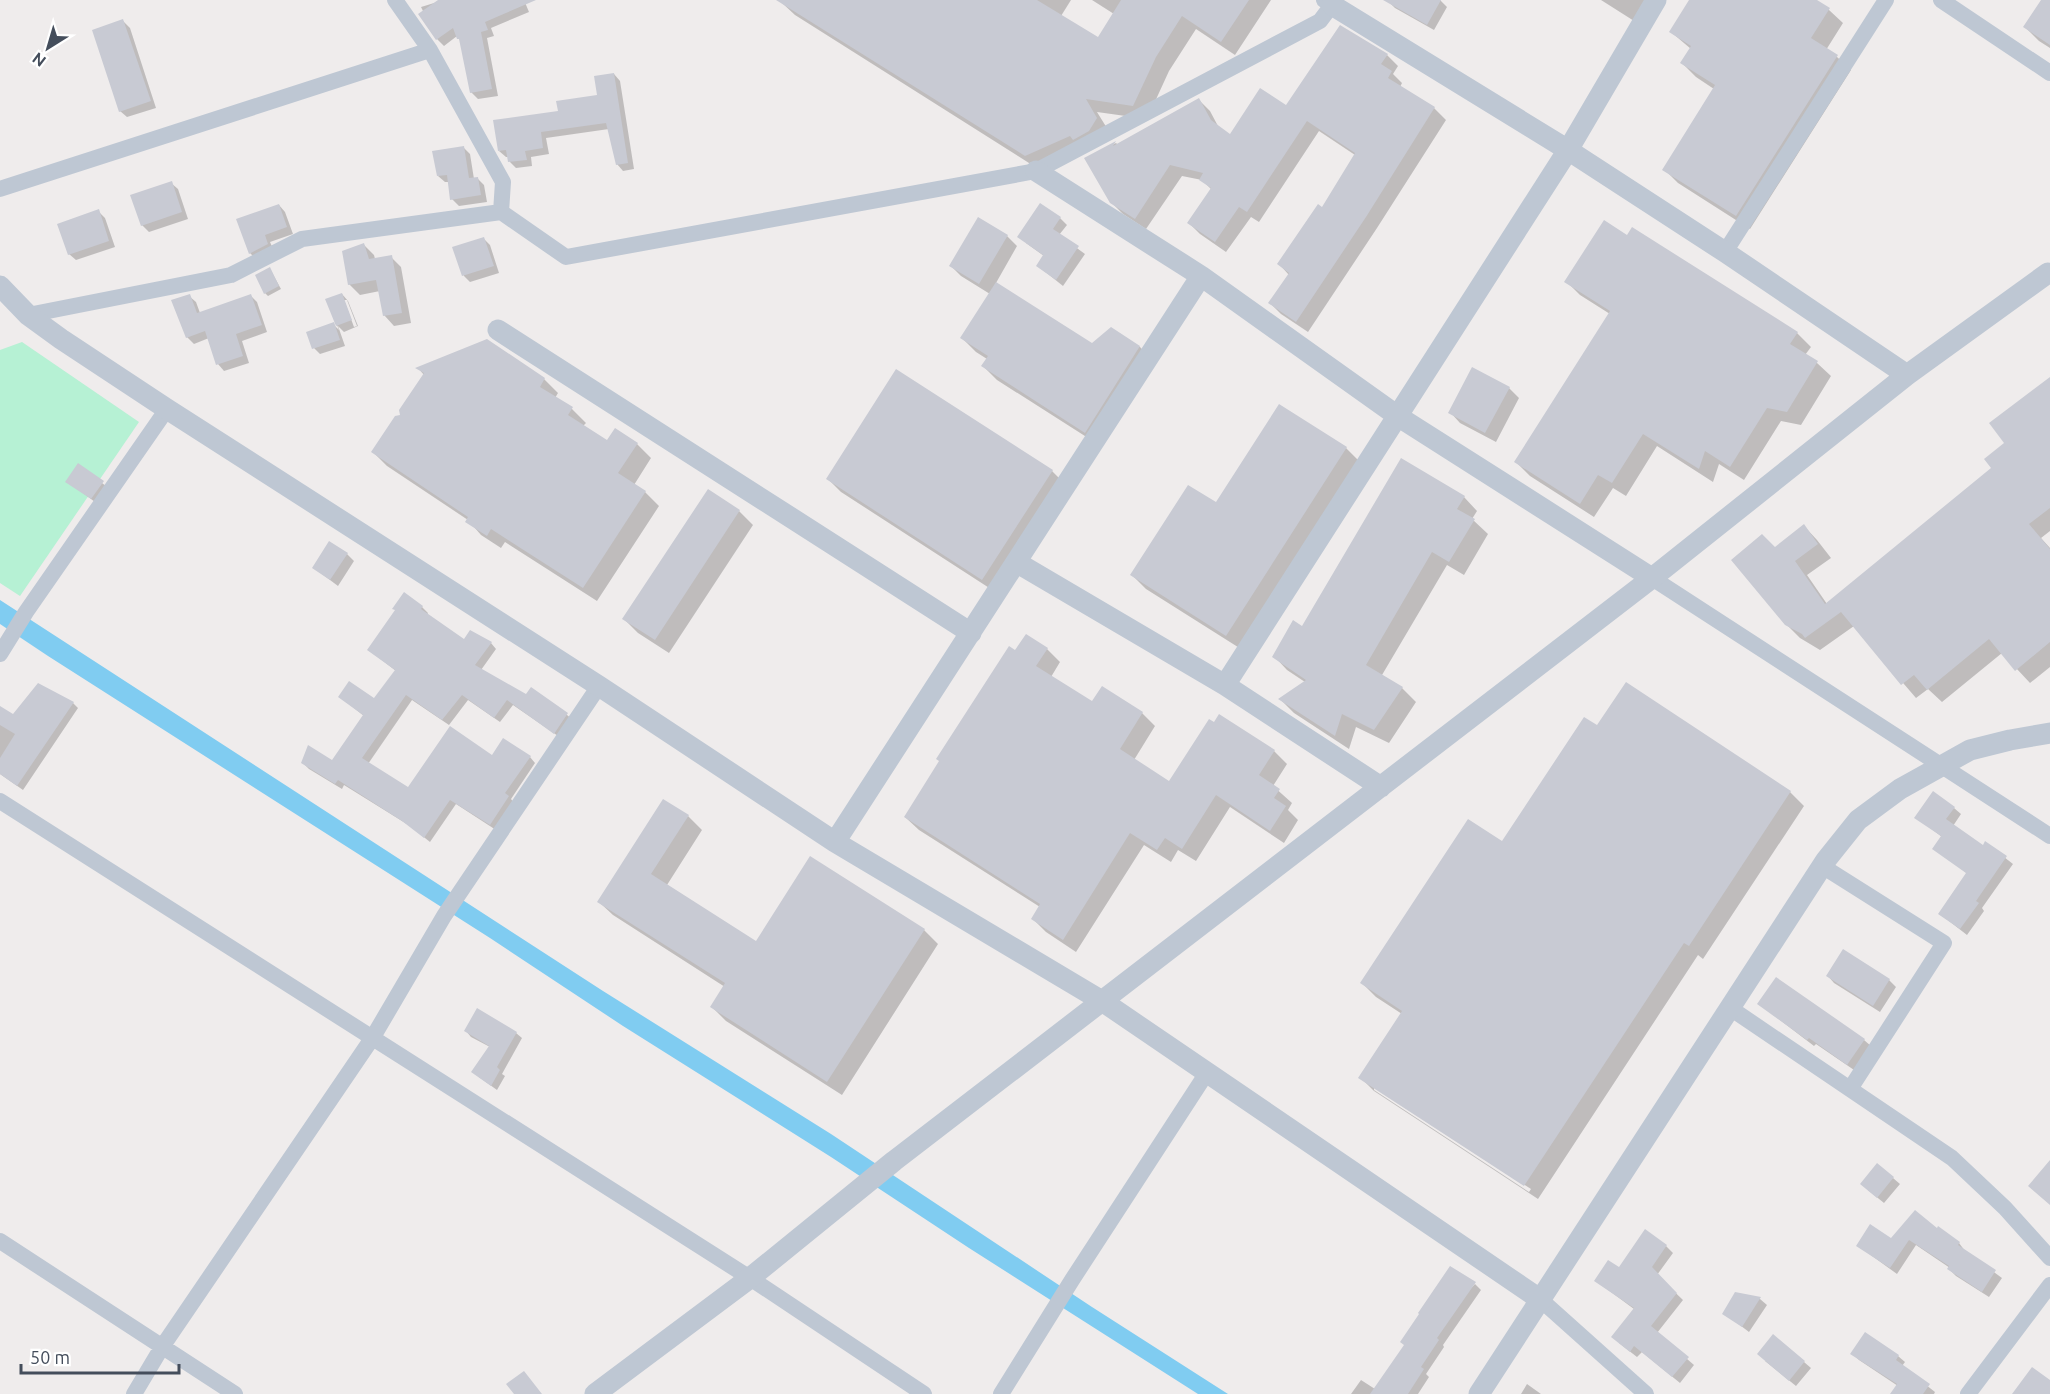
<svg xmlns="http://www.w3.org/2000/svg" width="2050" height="1394" font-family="Ubuntu,sans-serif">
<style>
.green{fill:#b6f1d4}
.water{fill:#80ccf1}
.shadow{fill:#0003;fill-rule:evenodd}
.building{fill:#c8cad3}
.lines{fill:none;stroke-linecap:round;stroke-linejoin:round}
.minor{stroke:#bec7d3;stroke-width:16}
.tertiary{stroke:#bec7d3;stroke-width:21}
</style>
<rect width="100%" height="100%" fill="#efecec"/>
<!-- green -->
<path class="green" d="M22,342L139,422L20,596L0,583V350Z"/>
<!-- water -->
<path class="water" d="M0,600L603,991L831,1134L1092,1307L1228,1394H1198L969,1248L831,1157L623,1026L490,938L48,656L0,624Z"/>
<!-- shadow -->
<path class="shadow" d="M444,0H524L529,12L491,28L494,36L487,38L498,96L478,99L471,92L462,42L457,36L444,46L437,39L421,7Z
M782,0H1071L1061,16L1099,39L1114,14L1092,0H1271L1235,55L1196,29L1169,71L1147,119L1097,112L1110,133L1040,170L795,15L781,2Z
M1389,0H1440L1447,7L1434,30L1395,8L1388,1Z
M1601,0H1658L1642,26Z
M1691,0H1814L1829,10L1843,23L1826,50L1837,57L1851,70L1750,229L1678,183L1664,169L1714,89L1696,77L1682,63L1691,49L1671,32Z
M2043,0H2050V48L2039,41L2025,27Z
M123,21L130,28L156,108L127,117L120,111Z
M1387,55L1398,66L1393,74L1402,83L1400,87L1434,108L1446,120L1377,228L1308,332L1281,314L1270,303L1289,275L1279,264L1322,209L1355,155L1319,131L1259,222L1251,217L1226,252L1200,234L1189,223L1212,190L1202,180L1182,176L1146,229L1123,214L1111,202L1086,158L1116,143L1118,145L1199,100L1210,111L1219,128L1230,136Z
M614,74L620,81L634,169L623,171L617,164L609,129L546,138L549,154L531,157L532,166L516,168L510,162L509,157H506L499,151L559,112L599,96Z
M463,147L470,154L474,179H478L484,185L487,202L459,206L452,199L450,182H445L438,176Z
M171,183L178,189L188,219L149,232L142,225Z
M279,205L285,212L293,234L270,242L274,251L257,260L250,253Z
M98,211L105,218L115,247L76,260L69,254Z
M1060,218L1067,225L1059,235L1085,254L1063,286L1038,266L1044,256L1026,243Z
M1007,236L1017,246L996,283L1092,345L1111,329L1140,347L1153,361L1099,445L997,380L983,366L987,359L976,352L962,338L990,294L961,276L951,266Z
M1628,237L1797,333L1811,347L1805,355L1817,363L1831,376L1801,425L1781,421L1744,480L1719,464L1713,482L1657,446L1626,496L1613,488L1594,517L1530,476L1516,462L1610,314L1580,295L1566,281Z
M483,238L490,245L499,273L470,282L464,276L454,248Z
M364,245L374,255L375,259L391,257L401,267L411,323L394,326L384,315L380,291L360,295L349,284Z
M270,269L281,289L268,296L265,293Z
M342,294L348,301L358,326L344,332L338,326L345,346L320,354L314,348L333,324L339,330L327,300ZM344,300H347L357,326L354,327Z
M189,296L196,302L200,313L251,296L257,302L267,332L242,341L249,363L224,371L218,364L209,338L194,344L187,337Z
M487,341L544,379L558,393L555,398L572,409L586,423L583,426L607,442L637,444L651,458L634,485L645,492L659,506L597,601L505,542L501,548L481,535L468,520L387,466L373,452L402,416L424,375L418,368Z
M2050,379V531L2041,538L2050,548V667L2030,683L2002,653L1942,702L1928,689L1916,698L1854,626L1820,650L1800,638L1786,624L1775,549L1804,526L1817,540L1831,558L1807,575L1827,604L1993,468L2006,444Z
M1509,388L1519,398L1496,442L1460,423L1450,412Z
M1346,448L1360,462L1241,649L1146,589L1132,575L1217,505Z
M78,465L110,489L99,505L67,481Z
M1052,471L1066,485L997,593L841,492L827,478Z
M1464,497L1477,511L1472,519L1488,534L1464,575L1447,565L1382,675L1402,688L1416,702L1389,743L1356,727L1349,749L1294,713L1280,699L1305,682L1287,670L1274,656L1303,628Z
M739,511L753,525L669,653L638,633L624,619Z
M347,554L354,561L338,586L314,568Z
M404,594L422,607L428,613L427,615L465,641L491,643L496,649L481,670L526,696L567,715L573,720L561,738L513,705L500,722L468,700L449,725L412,700L368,764L408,789L492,757H530L535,763L511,799L514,803L496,830L456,804L430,842L410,826L344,785L342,789L309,769L303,763L332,762L364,716L340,697L375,700L396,671L369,650L396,611Z
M1047,649L1060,662L1051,677L1092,703L1142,713L1155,726L1134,760L1169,783L1274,751L1287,764L1273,786L1292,803L1288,810L1298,820L1284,843L1230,807L1196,861L1178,850L1171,862L1144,845L1076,952L1046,932L1033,919L1040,907L919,830L905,817L1016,652Z
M73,703L78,708L23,790L0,774V708L13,716Z
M1597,727L1790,792L1804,806L1703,959L1698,955L1538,1199L1374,1091L1360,1077L1402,1014L1376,997L1362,983L1503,843ZM1374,1086L1531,1189L1529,1192L1374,1090Z
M1954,808L1961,814L1953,826L1983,847L1986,843L2013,864L1982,908L1984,911L1967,935L1940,914L1968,874L1934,848L1942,837L1916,817Z
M688,816L702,830L667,885L757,943L811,858L924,930L938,944L842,1095L726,1021L712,1007L725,987L613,915L599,902Z
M1828,976L1889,980L1896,987L1880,1012L1834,983Z
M1759,1004L1864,1040L1871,1046L1854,1070L1816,1044L1814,1046Z
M466,1031L516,1033L522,1038L502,1074L505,1076L497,1090L479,1077L490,1047L471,1037Z
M1893,1178L1900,1184L1884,1203L1868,1190Z
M1937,1230L1959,1243L1965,1251L2002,1278L1989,1297L1956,1276L1949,1269L1950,1268L1916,1245L1897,1274L1857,1245Z
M1666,1246L1673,1253L1657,1275L1683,1300L1657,1333L1694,1365L1680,1383L1642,1352L1637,1357L1619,1343L1634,1309L1596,1281Z
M1475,1284L1481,1290L1443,1345L1444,1347L1426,1374L1429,1377L1418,1394H1351L1361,1380L1375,1389Z
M1736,1294L1760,1299L1767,1305L1749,1332L1724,1313Z
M1852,1353L1898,1356L1905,1362L1902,1366L1935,1392L1934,1394H1900L1898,1386L1859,1360Z
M1765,1361L1804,1362L1811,1368L1796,1386Z
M1527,1384L1541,1394H1521Z"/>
<!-- building -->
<path class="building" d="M438,0H536L485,22L488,30L481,32L492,89L470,93L459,39H457L453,28L436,40L418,14Z
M776,0H1037L1098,37L1121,0H1249L1221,42L1182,16L1156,57L1133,106L1086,99L1097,118L1089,131L1073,140L1070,136L1025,156Z
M1383,0H1441L1427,25Z
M1689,0H1817L1830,8L1811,38L1838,55L1736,216L1662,170L1715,85L1680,63L1691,46L1669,32Z
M2041,0H2050V45L2023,27Z
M123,19L151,101L119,112L92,30Z
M1340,25L1388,54L1381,64L1392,71L1388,78L1435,107L1366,217L1296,322L1268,303L1289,273L1277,264L1318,204L1322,207L1355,153L1307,121L1247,212L1239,207L1215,242L1187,223L1211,188L1199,180L1203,173L1170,165L1135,219L1110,203L1084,158L1116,141L1113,146L1199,98L1211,120L1230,134L1260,88L1286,105Z
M614,73L628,163L616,165L606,123L541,132L543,148L525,151L527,160L508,162L506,150L498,151L493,120L558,111L556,101L597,95L594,76Z
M464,146L469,178L478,177L481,195L450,200L447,175L437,176L432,151Z
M172,181L182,212L141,226L130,195Z
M1040,203L1061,217L1053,229L1079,246L1056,280L1036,266L1043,255L1017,237Z
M279,204L287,227L265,235L268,244L249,254L236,219Z
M99,209L109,241L68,255L57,224Z
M978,217L1008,235L979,284L949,266Z
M1604,220L1627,235L1632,227L1798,332L1790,344L1818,361L1787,412L1767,408L1730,467L1705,451L1699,469L1643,434L1612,483L1598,475L1580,504L1514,462L1610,311L1564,282Z
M484,237L494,266L462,276L452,247Z
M364,243L369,259L392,255L402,313L383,316L376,280L348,285L342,251Z
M270,267L279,286L264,294L255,275Z
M996,282L1092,343L1111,327L1140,346L1085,433L981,366L988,356L960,338Z
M342,293L352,320L336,326L325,299Z
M190,294L197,313L251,294L262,325L236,334L243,356L216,365L205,331L186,338L171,300Z
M334,322L340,340L312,349L306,332Z
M487,339L545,378L540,387L573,407L568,415L607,440L615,428L638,443L618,473L646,491L583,588L491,529L487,536L465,522L468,517L371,452L395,416L400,415L399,410L424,373L415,368Z
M1472,367L1510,387L1485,433L1448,413Z
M896,369L1053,470L982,580L826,479Z
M2050,377V508L2029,524L2050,549V642L2015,671L1989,639L1927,690L1914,675L1901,685L1841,612L1805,638L1802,634L1785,625L1731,560L1762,534L1775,547L1804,524L1818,544L1795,561L1825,604L1991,468L1984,459L2004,443L1989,423Z
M1279,404L1347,447L1226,636L1130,575L1188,485L1216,502Z
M1401,458L1465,496L1457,509L1475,519L1449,562L1432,552L1366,665L1403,687L1374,730L1342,714L1335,736L1278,699L1306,680L1272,657L1293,620L1302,626Z
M78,463L104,481L91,499L65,482Z
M708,489L740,510L655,640L622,619Z
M329,541L348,553L330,580L312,568Z
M404,592L423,606L421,609L464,639L470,630L492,642L475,665L526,694L531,687L568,713L554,734L507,700L494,718L462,695L442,720L406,695L362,758L408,787L450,726L492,755L503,738L531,756L505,793L509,796L490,825L450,800L424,838L402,821L338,780L335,784L301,763L308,745L332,760L363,715L338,697L349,681L374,698L395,670L367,650L395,610L392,609Z
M1026,634L1048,648L1036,666L1092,701L1102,686L1143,712L1120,749L1169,781L1209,719L1214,722L1219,714L1275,750L1259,775L1280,789L1274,798L1286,806L1270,831L1216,795L1182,849L1165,838L1157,850L1130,833L1063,940L1031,919L1040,904L904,817L939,761L936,759L1009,646L1015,650Z
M1626,682L1791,791L1689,946L1684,943L1524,1186L1358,1078L1402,1011L1360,983L1468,819L1502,841L1584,717L1597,725Z
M38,683L74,702L17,786L0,774V758L15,734L0,725V706L13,714Z
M1933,791L1955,807L1946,819L1983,845L1985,841L2007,856L1976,901L1979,903L1960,929L1938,914L1966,873L1932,849L1941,836L1914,818Z
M663,799L689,815L651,874L756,941L810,856L925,929L827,1082L710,1007L725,983L597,902Z
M1843,949L1890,979L1873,1006L1826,976Z
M1776,977L1865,1039L1847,1065L1809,1038L1807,1040L1757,1004Z
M477,1008L517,1032L497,1067L500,1070L491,1086L471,1072L489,1046L464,1031Z
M2050,1160V1205L2028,1186Z
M1877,1163L1894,1177L1877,1198L1860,1184Z
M1915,1210L1937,1228L1938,1226L1960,1242L1958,1245L1996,1270L1982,1292L1947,1269L1949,1266L1909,1240L1890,1268L1856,1246L1870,1224L1891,1238Z
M1645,1229L1667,1245L1652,1267L1677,1293L1651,1326L1689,1357L1672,1377L1634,1346L1630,1352L1611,1337L1634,1308L1594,1281L1608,1260L1619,1267Z
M1450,1266L1476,1282L1437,1338L1439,1340L1421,1367L1424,1369L1408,1394H1370L1404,1345L1400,1342L1419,1314L1418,1313Z
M1735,1292L1761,1297L1742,1327L1722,1314Z
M1865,1332L1899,1355L1896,1360L1930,1384L1923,1394H1890L1897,1384L1850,1354Z
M1773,1334L1805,1361L1789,1381L1757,1354Z
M2032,1367L2050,1380V1394H2012Z
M524,1371L542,1394H514L506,1384Z"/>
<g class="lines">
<!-- minor -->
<path class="minor" d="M395,0L430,50L503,182L501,212
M1941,0L2050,73
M0,189L430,50
M1725,252L1886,0
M28,315L231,275L302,239L501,212L566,257L1036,171L1320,21L1332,5L1324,0
M1652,578L2050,836
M0,654L26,612L167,409
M0,801L750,1278L924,1394
M1822,866L1944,943L1850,1089
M1730,1008L1952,1158L2005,1208L2050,1258
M0,1241L235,1394
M1541,1300L1646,1394
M134,1394L162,1347L373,1037L444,916L599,686
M1001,1394L1072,1280L1208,1071
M1968,1394L2050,1285"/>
<!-- tertiary -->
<path class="tertiary" d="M1332,5L1568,150L1725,252L1907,375
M1036,171L1201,276L1399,417L1652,578
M0,286L28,315L61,339L167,409L599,686L835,842L1102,1001L1541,1300
M498,330L971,633
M1016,562L1225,685L1381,787
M1225,685L1568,150L1656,0
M835,842L1201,276
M595,1394L750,1278L894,1161L1652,578L1907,375L2048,273
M1479,1394L1826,860L1858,820L1900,789L1970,750L2010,740L2050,733"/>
</g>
<!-- north arrow -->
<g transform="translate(48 48) rotate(217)" stroke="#ffffff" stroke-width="4.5" paint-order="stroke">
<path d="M0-4.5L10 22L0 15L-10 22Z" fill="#444d5b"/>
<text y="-9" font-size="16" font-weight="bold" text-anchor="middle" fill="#444d5b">N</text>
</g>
<!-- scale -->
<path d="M21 1364v9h158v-9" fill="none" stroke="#444d5b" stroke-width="3"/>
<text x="30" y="1364" font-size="18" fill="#444d5b" stroke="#ffffff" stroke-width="4.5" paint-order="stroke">50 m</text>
</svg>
